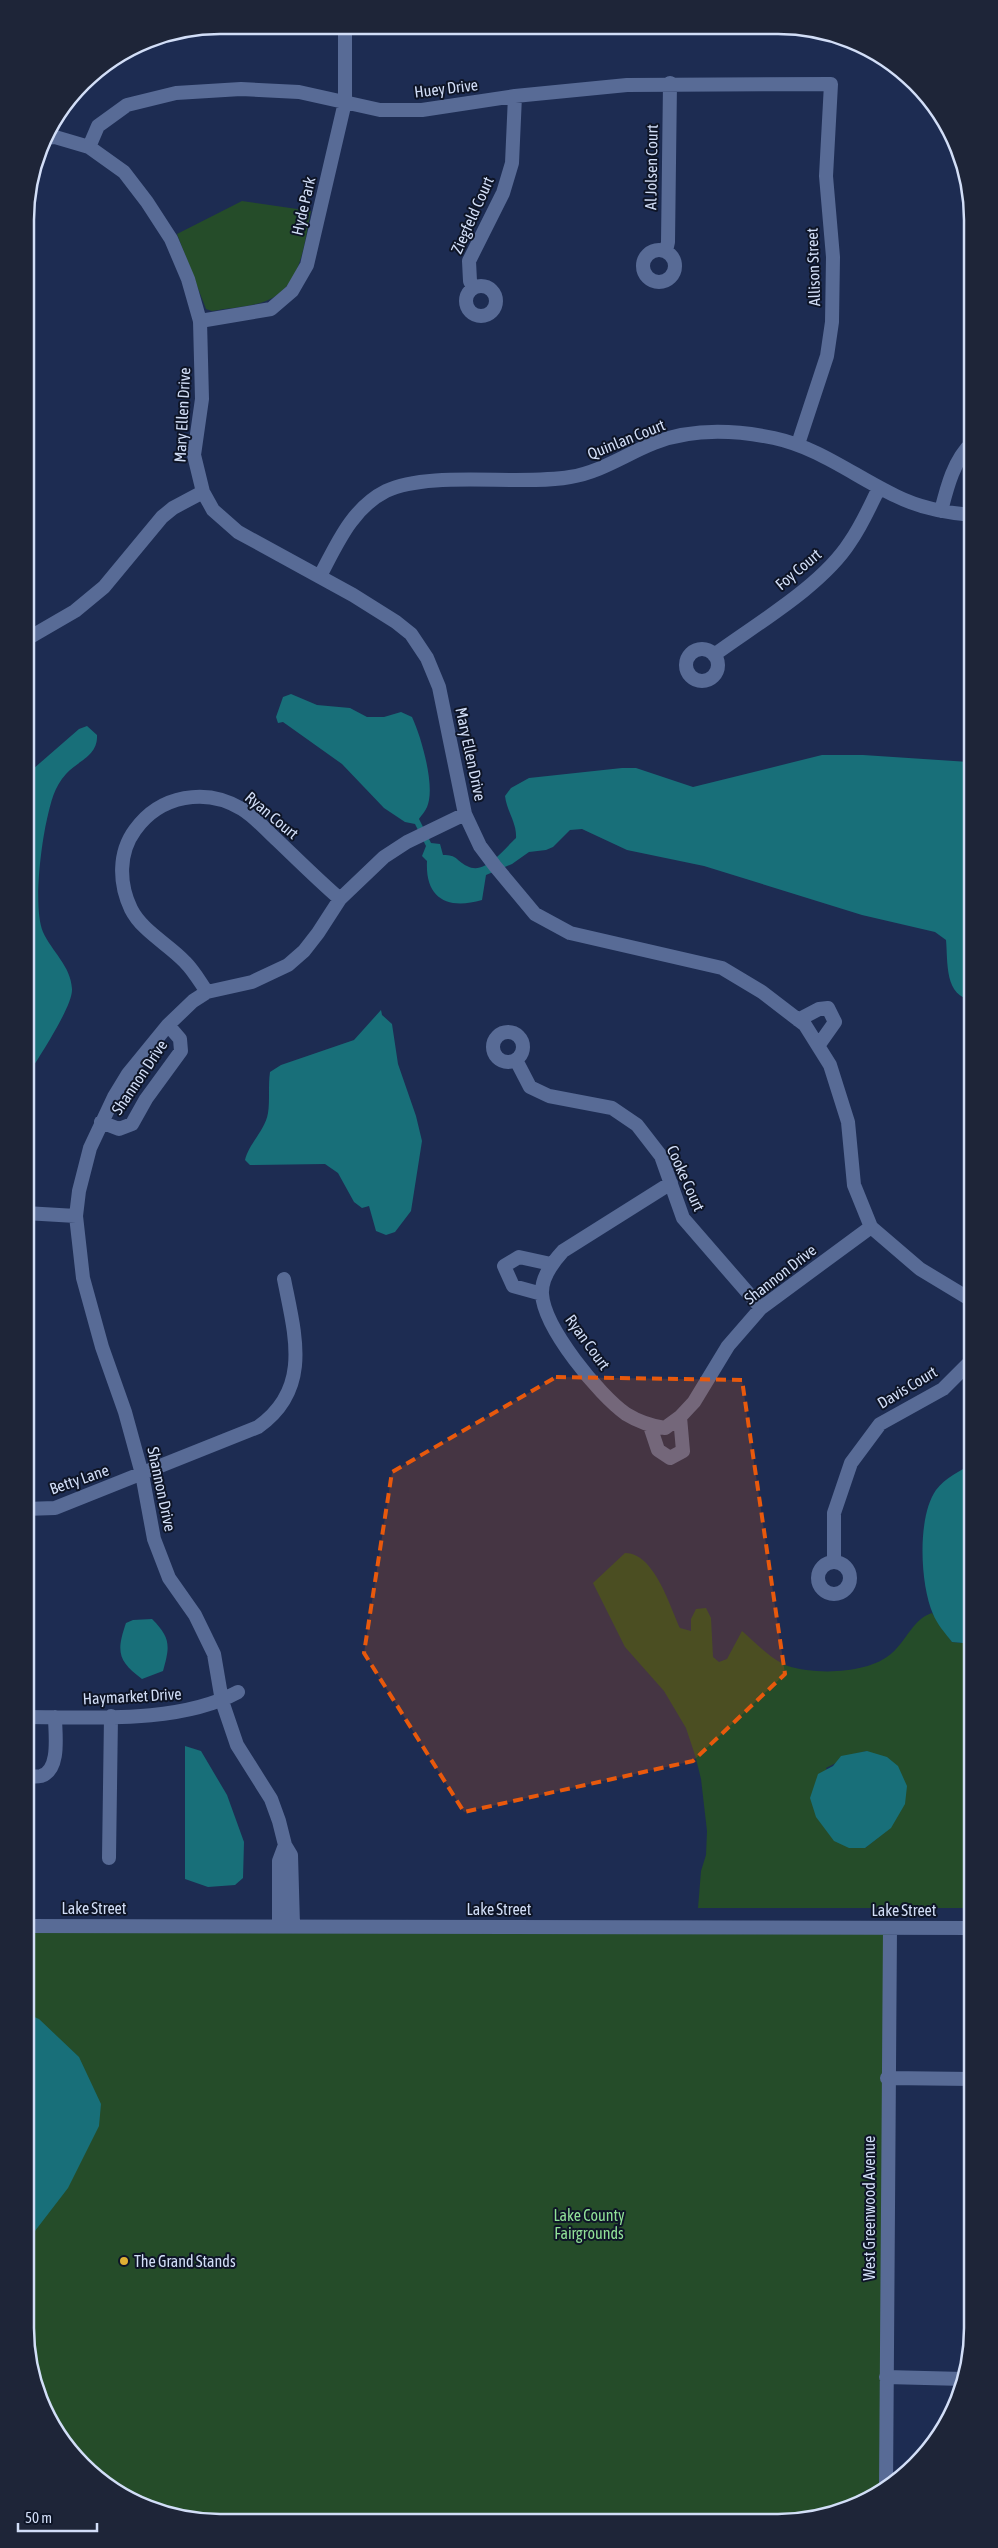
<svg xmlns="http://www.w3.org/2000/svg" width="998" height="2548" font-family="'Asap Condensed',sans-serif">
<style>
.green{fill:#254c29;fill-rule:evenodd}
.water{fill:#186f79}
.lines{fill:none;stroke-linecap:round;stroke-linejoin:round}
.minor{stroke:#586b96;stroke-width:14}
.marked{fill:#e8590c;fill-opacity:0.2;stroke:#e8590c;stroke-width:4;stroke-dasharray:10 6;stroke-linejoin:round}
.poi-dot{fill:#e0b034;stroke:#0e1527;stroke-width:2}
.labels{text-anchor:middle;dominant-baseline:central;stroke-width:4;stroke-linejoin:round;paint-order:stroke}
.street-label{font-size:16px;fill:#d2def7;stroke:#0e1527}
.park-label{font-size:16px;fill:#90e097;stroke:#0e1527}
.poi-label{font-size:16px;fill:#d2def7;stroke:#0e1527;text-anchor:start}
.rim{fill:none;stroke:#d2def7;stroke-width:2.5}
</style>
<rect width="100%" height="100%" fill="#1d2c52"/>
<!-- green -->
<path class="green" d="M242,201L311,211C304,243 302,287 266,301C250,307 229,308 212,311L206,309L177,234Z
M625,1553C654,1553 669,1604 680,1628L691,1631V1619L696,1609L706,1608L711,1618L713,1657L719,1662L727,1659L742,1631C756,1643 770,1659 788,1666C816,1675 869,1674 892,1653C906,1641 914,1618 932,1613L952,1642L963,1643L966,1676L973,1681V1908H698L701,1871L706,1855L707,1831L701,1779L695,1755L686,1728L664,1691L625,1647L593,1583ZM867,1751L891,1827L865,1848L826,1768L854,1754Z
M889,1926L888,2487C856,2513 817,2518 778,2523L182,2519L133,2503L82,2466L51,2425L32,2378L25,2328V1927Z"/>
<!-- water -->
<path class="water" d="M291,694L317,705L350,708L367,717H384L401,712L412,717C421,736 433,779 429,800C427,811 422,814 419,819L431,843L440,844L443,855C458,855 455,860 467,866C485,876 504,849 516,838C517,823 507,812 505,796L511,788L529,778L622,768H636L693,787L822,755H863L969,762L973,764V1000C944,997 948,962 946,940L935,932L862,915L704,866L627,850L582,829L570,830L553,847L546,850L529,852L512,864L486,875L482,900C448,910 425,899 427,861L422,856L426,846L415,824L405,822L384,808L342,764L283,722L278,723L276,717L283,697Z
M87,726L97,735C98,756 79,760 66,774C54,787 51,802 47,819C41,845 33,908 43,932C52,952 71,966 72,989C73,1007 36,1061 25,1080V776L79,729Z
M381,1010L382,1015L392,1024L398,1064L416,1116L422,1141L411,1211L395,1232L386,1235L376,1231L369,1206L362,1208L354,1202L338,1173L325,1164L250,1165L245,1160C249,1143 265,1131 268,1113C270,1100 268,1086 270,1072L281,1065L354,1040Z
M973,1463V1639L963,1643L952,1642C945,1633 937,1624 933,1614C920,1584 917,1517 936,1490C945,1478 960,1471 973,1463Z
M152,1619C171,1638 170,1646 163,1671L142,1679C118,1661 116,1652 126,1623L133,1620Z
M185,1746L201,1751L227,1795L244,1842L243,1878L235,1885L208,1887L185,1879Z
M867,1751L887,1757L898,1766L907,1786L905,1804L891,1828L865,1848H849L834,1841L816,1817L810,1798L818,1774L833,1766L841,1756Z
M27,2014L39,2019L79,2057L101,2104L99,2126L68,2188L25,2244Z"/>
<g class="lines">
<!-- minor -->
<path class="minor" d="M44,138L55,137L89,147L124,172L147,202L171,239L188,279L200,321L202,399L194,455L203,492L213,510L238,532L353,595L396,622L411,634L427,658L439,687L465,814L480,846L495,866L535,914L570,933L722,968L762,992L805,1025L830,1065L848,1122L854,1185L871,1227L920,1269L973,1301
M89,147L98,126L127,105L176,93L241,89L299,92L380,110H422L515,96L627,85L831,84L826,176L833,257L832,322L827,356L798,444
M643 266a16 16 0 1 1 32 0a16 16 0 1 1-32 0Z
M666,251L668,242L670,83
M466 301a15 15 0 1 1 30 0a15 15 0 1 1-30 0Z
M473,287L470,281L469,261L503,193L512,163L515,96
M200,321L271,309L292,291L307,265L345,102V26
M941,511C947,487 954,459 973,442
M320,576C337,544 352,508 386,491C430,470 519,486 570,477C601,472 626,454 654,443C692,428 735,430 774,438C820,448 854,476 896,496C920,508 946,513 973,515
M25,640L75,611L104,587L162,517L173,508L203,492
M686 665a16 16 0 1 1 32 0a16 16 0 1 1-32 0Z
M714,655C756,624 822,586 850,542C862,525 870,506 879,488
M207,992C200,982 194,971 185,962C168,944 142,931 131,909C119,884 118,853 135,830C160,795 206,787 242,809C255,817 265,829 276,839C297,859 318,880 340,899
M798,1020L819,1009L828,1008L835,1022L818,1046
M493 1047a15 15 0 1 1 30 0a15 15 0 1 1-30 0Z
M516,1060L530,1087L549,1096L612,1108L637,1125L661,1156L683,1218L761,1308
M101,1122L119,1129L132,1124L146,1099L181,1051L180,1039L168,1025
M671,1183L563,1251C553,1262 541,1277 542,1294C544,1328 599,1395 626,1414C639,1422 651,1426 665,1428L680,1417L694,1402L728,1346L761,1308L871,1227
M25,1213L76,1216
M542,1294L513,1286L504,1266L519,1257L551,1264
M650,1426L658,1450L670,1458L683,1451L680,1417
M25,1509L55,1508L258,1427C312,1389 295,1335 284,1279
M834,1562V1513L851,1463L880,1424L943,1389L973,1359
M818 1578a16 16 0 1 1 32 0a16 16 0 1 1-32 0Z
M25,1717C91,1717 179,1724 238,1692
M25,1776C30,1776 36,1777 41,1776C61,1770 55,1733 55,1717
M109,1858L111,1716
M279,1925V1861L285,1845
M293,1925L291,1855L285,1845L279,1821L271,1799L237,1745L222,1701L214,1654L195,1615L169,1578L154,1539L142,1474L125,1412L102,1347L83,1278L76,1216L79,1191L90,1148L114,1097L128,1074L168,1025L193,1001L207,992L252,982L288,965L304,951L318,933L340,899L384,857L407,842L465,814
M25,1926L973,1928
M887,2078L973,2079
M886,2377L964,2379
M886,2488L890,1928"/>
</g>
<!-- marked area -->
<path class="marked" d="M556,1377L742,1380L785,1674L693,1761L464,1812L364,1653L392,1472Z"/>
<!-- markers -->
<circle class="poi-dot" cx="124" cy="2261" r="5"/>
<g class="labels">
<!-- street labels -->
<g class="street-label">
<text transform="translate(446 88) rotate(-7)">Huey Drive</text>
<text transform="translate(651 167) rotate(-89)">Al Jolsen Court</text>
<text transform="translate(303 206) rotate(-77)">Hyde Park</text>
<text transform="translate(472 215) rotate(-66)">Ziegfeld Court</text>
<text transform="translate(813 267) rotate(-92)">Allison Street</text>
<text transform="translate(182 415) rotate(-87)">Mary Ellen Drive</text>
<text transform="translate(626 439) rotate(-22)">Quinlan Court</text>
<text transform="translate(798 569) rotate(-40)">Foy Court</text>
<text transform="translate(471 754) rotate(78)">Mary Ellen Drive</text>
<text transform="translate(272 815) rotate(40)">Ryan Court</text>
<text transform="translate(139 1077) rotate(-56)">Shannon Drive</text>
<text transform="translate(686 1178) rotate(66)">Cooke Court</text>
<text transform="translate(780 1274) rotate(-38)">Shannon Drive</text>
<text transform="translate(588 1342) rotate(54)">Ryan Court</text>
<text transform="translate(907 1387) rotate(-31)">Davis Court</text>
<text transform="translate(79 1479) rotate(-19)">Betty Lane</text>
<text transform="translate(162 1489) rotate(78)">Shannon Drive</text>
<text transform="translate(132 1696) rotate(-3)">Haymarket Drive</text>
<text x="94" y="1908">Lake Street</text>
<text x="499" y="1909">Lake Street</text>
<text x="904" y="1910">Lake Street</text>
<text transform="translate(869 2208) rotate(-90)">West Greenwood Avenue</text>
</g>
<!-- park labels -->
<g class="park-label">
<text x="589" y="2215">Lake County<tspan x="589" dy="18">Fairgrounds</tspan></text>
</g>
<!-- poi labels -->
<g class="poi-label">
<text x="134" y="2261">The Grand Stands</text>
</g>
</g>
<!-- crop -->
<path d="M0 0H998V2548H0ZM220 34H778A186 186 0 0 1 964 220V2328A186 186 0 0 1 778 2514H220A186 186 0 0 1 34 2328V220A186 186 0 0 1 220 34Z" fill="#1e2538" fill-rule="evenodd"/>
<path class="rim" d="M220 34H778A186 186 0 0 1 964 220V2328A186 186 0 0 1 778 2514H220A186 186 0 0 1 34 2328V220A186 186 0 0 1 220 34Z"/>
<!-- scale -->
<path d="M18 2523v8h79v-8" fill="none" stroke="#d2def7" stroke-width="2.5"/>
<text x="25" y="2523" font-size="15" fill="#d2def7" stroke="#0e1527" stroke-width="4" paint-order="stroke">50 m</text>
</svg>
